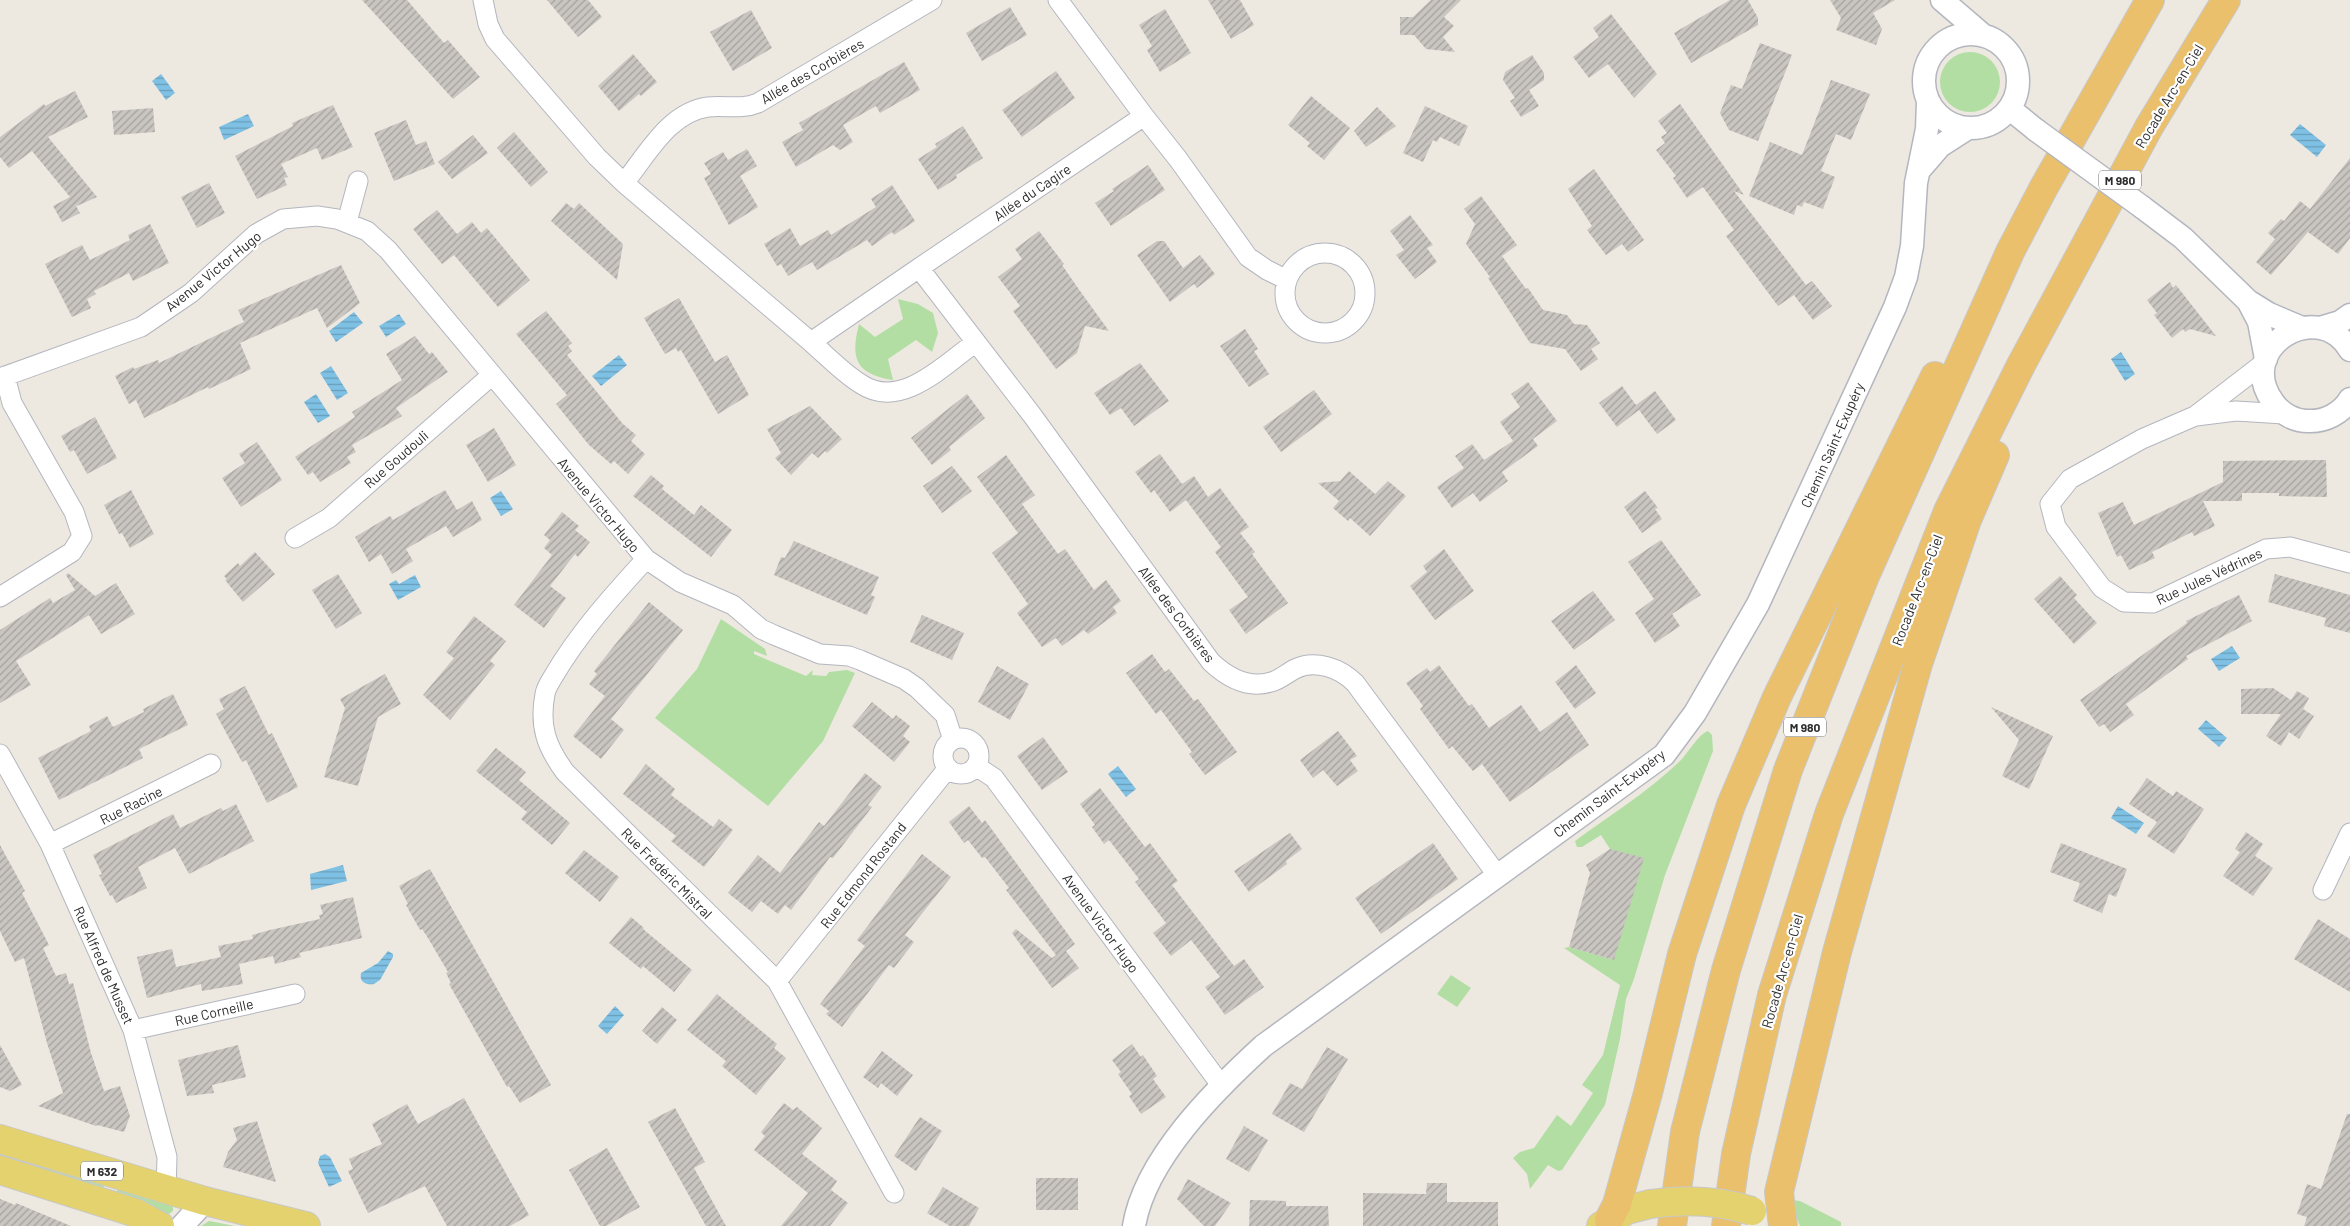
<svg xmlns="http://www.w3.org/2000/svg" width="2350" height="1226" font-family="Barlow,sans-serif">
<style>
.grass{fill:#b2dea3}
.water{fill:url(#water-rules)}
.building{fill:url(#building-hatch)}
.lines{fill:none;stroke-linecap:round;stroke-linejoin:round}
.minor-casing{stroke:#b4b6bf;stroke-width:21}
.tertiary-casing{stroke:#b4b6bf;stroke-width:25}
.primary-casing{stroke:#c8c8c8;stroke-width:30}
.trunk-casing{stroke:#c8c8c8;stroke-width:30}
.minor{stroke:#fff;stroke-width:19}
.tertiary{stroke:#fff;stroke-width:22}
.primary{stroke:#e4d26f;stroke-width:28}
.trunk{stroke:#eac06c;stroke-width:28}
.tertiary-bridge-casing{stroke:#b4b6bf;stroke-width:25;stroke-linecap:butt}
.primary-bridge-casing{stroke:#c8c8c8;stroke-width:30;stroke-linecap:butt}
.tertiary-bridge{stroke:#fff;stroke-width:22}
.primary-bridge{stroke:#e4d26f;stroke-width:28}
.labels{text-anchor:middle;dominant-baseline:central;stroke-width:4.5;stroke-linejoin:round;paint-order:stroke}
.shield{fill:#fff;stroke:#6c6c6c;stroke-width:1}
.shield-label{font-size:12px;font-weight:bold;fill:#2d2d2d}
.street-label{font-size:14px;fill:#2d2d2d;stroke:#fff}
</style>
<defs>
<pattern id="water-rules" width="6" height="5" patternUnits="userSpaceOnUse" patternTransform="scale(1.25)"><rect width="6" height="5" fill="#7fc1e4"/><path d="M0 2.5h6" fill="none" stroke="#689db9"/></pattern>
<pattern id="building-hatch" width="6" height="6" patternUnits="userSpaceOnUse" patternTransform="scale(1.25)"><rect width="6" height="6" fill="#c9c5c0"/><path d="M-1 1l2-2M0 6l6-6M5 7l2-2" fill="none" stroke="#a4a09c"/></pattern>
</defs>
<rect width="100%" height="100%" fill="#ede9e1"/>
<!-- grass -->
<path class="grass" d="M1940 82a30 30 0 1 1 60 0a30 30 0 1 1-60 0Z
M898,299L918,304L933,313L938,333L932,352L916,340L888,359L893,380C856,374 850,359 859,324L875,337L903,319Z
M721,619L765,649L767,656L754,651V654L806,676L813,670L812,675L826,676L829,672L847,670L855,673L823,741L768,806L655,718L697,669Z
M1708,731L1712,735L1713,751L1665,875L1634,979L1626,999L1620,1039L1605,1105L1562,1170L1558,1171L1548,1165L1530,1189L1527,1174L1513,1158L1520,1152L1534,1148L1557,1115L1571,1126L1593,1093L1582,1085L1603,1055L1620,985L1564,948L1569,947L1614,960L1610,849L1601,835L1582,847H1577L1575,841C1610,815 1651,790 1682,759C1689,751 1699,734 1708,731Z
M1451,975L1471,988L1457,1007L1437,994Z
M0,1148L105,1180L103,1190L0,1157Z
M119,1185L173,1203V1211L169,1214H164L116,1194Z
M1792,1200L1800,1201L1841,1222V1226H1800L1793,1210Z
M209,1221L235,1226H201Z"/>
<!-- water -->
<path class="water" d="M161,74L175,93L166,100L152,81Z
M248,114L254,126L224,140L219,127Z
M2300,124L2326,145L2317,157L2290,135Z
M354,312L363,323L336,342L329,331Z
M399,314L406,324L386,337L379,326Z
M2121,352L2135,374L2125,381L2111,359Z
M619,355L627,365L601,386L592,376Z
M331,366L348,393L337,400L320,373Z
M316,394L330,416L318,423L304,402Z
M501,491L513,509L501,516L490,498Z
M415,575L421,587L398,600L389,584L396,580L399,584Z
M2232,646L2240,658L2219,671L2211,659Z
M2206,720L2227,738L2219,747L2198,729Z
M1118,766L1136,789L1126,797L1108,774Z
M2118,806L2144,823L2136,834L2111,818Z
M343,865L347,881L311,890L310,874Z
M388,951L393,954V957L380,980L374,984C366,985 359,982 361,973L378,963Z
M615,1006L624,1015L607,1034L598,1026Z
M325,1154L330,1157L342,1181L329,1187L318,1163L320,1156Z"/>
<!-- building -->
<path class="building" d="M362,0H407L444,43L448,40L480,77L453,99Z
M547,0H588L602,17L578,37Z
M1208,0H1240L1254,25L1231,39Z
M1431,0H1461L1444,17L1454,26L1443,37L1455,52L1426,49L1414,35H1400V17H1413Z
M1730,0H1748L1758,18V25L1691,63L1674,33Z
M1830,0H1895L1873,13L1882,29L1876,45L1836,30L1841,18Z
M1010,7L1027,35L982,61L966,33Z
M1165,9L1191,53L1160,72L1147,50L1152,46L1139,25Z
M751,10L772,48L733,71L710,32Z
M1611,14L1657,74L1634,98L1608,64L1589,78L1573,57L1599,37L1593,28Z
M1760,43L1792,55L1758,141L1729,130L1720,113L1731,85L1742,89Z
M633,54L657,82L641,96L639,94L619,111L598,86Z
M1532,55L1544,73V80L1529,90L1539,106L1521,117L1510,101L1515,98L1503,80L1505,72Z
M904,62L920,90L880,113L876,106L843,125L853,142L840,150L833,145L796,167L782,142L803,130L799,123Z
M1056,71L1075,98L1022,137L1002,110Z
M1831,80L1870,94L1851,140L1836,134L1821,171L1835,177L1823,209L1804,202L1802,207L1797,205L1794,215L1749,196L1770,142L1802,155Z
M75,91L88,117L48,137L97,197L77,206L75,204L80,213L62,222L53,206L70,197L32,151L9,168L0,157V137L44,104L45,106Z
M1311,96L1350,128L1324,160L1307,146L1310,143L1288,125Z
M1680,104L1744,195L1734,191L1806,285L1812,281L1832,306L1813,320L1794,295L1778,306L1726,236L1734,230L1703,187L1687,198L1673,178L1676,176L1656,150L1665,143L1661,137L1667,133L1658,121Z
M333,105L353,147L322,160L317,148L281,164L288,177L284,178L287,185L257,199L235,156L293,126L292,123Z
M1425,106L1468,126L1459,146L1440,137L1437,142L1433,140L1423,162L1403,153Z
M1377,107L1396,126L1366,147L1354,131Z
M153,108L155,132L114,135L112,111Z
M406,120L416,145L426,141L435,164L394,181L374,133Z
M963,126L983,158L956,175L957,178L938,190L918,159L937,147L935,144Z
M514,132L548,172L531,187L497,148Z
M473,135L488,153L452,179L438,162Z
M747,149L757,166L740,176L758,207L729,225L704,178L711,174L704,163L723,152L728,160Z
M2350,158V238L2338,254L2308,232L2271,275L2256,262L2275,239L2268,233L2281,219L2284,221L2300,201L2310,209Z
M1148,165L1165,190L1111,226L1095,203L1114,191L1112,189Z
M1594,169L1644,240L1628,252L1622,244L1606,255L1587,230L1592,226L1568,189Z
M209,183L225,213L197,228L181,197Z
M892,185L915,221L894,235L892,232L872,246L867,240L817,270L812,262L788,276L781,264L777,266L764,244L790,228L800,246L828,230L831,235L876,207L871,199Z
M1481,196L1517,245L1502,256L1526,289L1528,288L1543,310L1567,315L1574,324L1587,325L1600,343L1591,349L1598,359L1581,371L1565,349L1530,343L1488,278L1490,277L1466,244L1475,224L1464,209Z
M566,203L574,209L579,203L623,244L617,280L551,221Z
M437,210L457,234L472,222L481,233L487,228L530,280L498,307L454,255L442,264L413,229Z
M1410,215L1433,245L1427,248L1437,262L1415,279L1396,255L1404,250L1390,231Z
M150,224L169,263L133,281L129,273L94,291L96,294L87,299L91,308L72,317L45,264L82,245L90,260L130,240L128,235Z
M1039,231L1064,264L1062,265L1080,291L1109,331L1085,326L1077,353L1056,369L1013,311L1020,306L998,277L1022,259L1015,249Z
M1157,241H1164L1183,268L1200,255L1215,274L1197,288L1194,284L1170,302L1137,255Z
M341,265L360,303L327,328L317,308L240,343L251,369L209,389L208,387L144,418L136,400L129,404L115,376L133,367L134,369L158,360L159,363L244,322L238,310Z
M2170,282L2173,288L2176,285L2216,336L2190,329L2185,332L2183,329L2172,338L2154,315L2157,313L2147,300Z
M679,298L715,362L727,355L749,395L718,414L681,350L678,352L676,348L665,354L644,318Z
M546,311L572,343L568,346L572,351L567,355L622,423L636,435L631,441L645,454L628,474L614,461L611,464L589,445L556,404L567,395L516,334Z
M1245,329L1258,349L1254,351L1269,374L1249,387L1220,346Z
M415,336L429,354L432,352L448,372L396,408L402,416L352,445L356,452L347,457L351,463L320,482L313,472L308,475L295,457L355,417L352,412L402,380L386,354Z
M1140,363L1169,401L1134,426L1121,408L1110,415L1094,393Z
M1528,382L1557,421L1533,439L1538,446L1502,472L1508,481L1480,502L1473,493L1452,508L1437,487L1464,468L1455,456L1472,444L1484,460L1513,441L1500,422L1520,407L1511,394Z
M1622,386L1636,405L1655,391L1676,420L1657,434L1639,410L1617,427L1599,403Z
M1314,390L1332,414L1281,452L1263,427Z
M967,394L985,418L949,447L951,450L932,465L911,438Z
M810,406L842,439L827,453L825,451L818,458L812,453L791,475L775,458L781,453L767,429Z
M95,417L117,458L87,474L74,450L70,452L61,436Z
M494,428L516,465L488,482L466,445Z
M257,442L282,480L241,507L222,478L245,463L239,454Z
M1160,454L1182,484L1194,476L1208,497L1220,488L1249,527L1240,533L1255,552L1252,554L1288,603L1246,634L1229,610L1248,597L1215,552L1221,547L1186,500L1170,512L1154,490L1151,493L1135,472Z
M1006,455L1035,495L1022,504L1058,554L1065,549L1094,590L1106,580L1121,601L1113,607L1117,613L1088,634L1084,630L1062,646L1056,638L1042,647L1017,613L1028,604L992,553L1018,533L977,477Z
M2326,460L2327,497L2279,496V493H2242V501H2203L2215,526L2194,536L2192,532L2152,552L2155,558L2129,570L2121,555L2117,557L2098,513L2123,502L2134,525L2223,482V461Z
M952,466L972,491L942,513L923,486Z
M1349,471L1375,494L1388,481L1406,496L1370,536L1350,518L1348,521L1333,508L1339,501L1318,483L1340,481Z
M651,475L664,486L662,489L694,515L701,505L732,530L711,557L633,496Z
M131,490L154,534L130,548L122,533L119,534L104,505Z
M445,490L457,510L472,501L482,520L453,537L446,526L406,549L413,561L392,574L381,554L369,562L355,537L390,516L393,520Z
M1645,491L1658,508L1655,509L1662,519L1642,533L1624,507Z
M562,512L579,526L575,530L590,542L578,557L575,554L550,586L566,598L544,628L514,605L552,555L544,548L550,540L544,535Z
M1661,540L1701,595L1672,614L1680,626L1655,643L1635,613L1654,599L1628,562Z
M794,541L879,577L871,595L875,597L867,615L774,575L781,557L785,558Z
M1444,549L1474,591L1435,620L1410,586L1427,572L1423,566Z
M255,552L275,574L243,602L225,580L227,579L224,576L238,563L240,566Z
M68,573L95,596L116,583L135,614L101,634L89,615L16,661L31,685L0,703V630L50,598L53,603L75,590L66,575Z
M338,574L362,613L336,629L312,590Z
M2275,574L2350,595V633L2324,626L2326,618L2268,602Z
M2060,576L2077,595L2074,598L2097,623L2074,644L2034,599Z
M1593,591L1615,620L1574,650L1551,621Z
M2239,595L2252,621L2186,656L2188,659L2126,704L2134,715L2110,732L2104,724L2099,727L2080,700L2187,623L2186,621Z
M649,602L683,630L611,719L624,730L601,759L573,736L605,696L589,684L597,674L594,671Z
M922,615L964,633L952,660L910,642Z
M474,616L506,641L490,661L495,665L450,720L423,695L454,658L446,652Z
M1152,654L1165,672L1169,669L1194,701L1198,699L1237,752L1205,775L1189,754L1192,752L1161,710L1156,714L1126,673Z
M1439,665L1469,706L1472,704L1489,728L1521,705L1540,732L1567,712L1589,745L1510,802L1482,764L1473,771L1452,746L1449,749L1420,709L1423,706L1406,683L1427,668L1430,672Z
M1576,665L1596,693L1575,709L1555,682Z
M997,666L1029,684L1010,720L978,702Z
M385,674L401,704L378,717L358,786L324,777L345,708L340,699Z
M245,686L269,735L272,733L298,787L267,803L246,760L242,762L216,714L224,709L219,699Z
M2273,688L2291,700L2297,691L2309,698L2303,709L2314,716L2299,739L2289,732L2281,746L2266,736L2281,714H2241V689Z
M173,694L188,725L139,749L143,758L59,800L38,758L91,731L89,726L107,716L113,727L144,712L143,709Z
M872,702L893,719L896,715L910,726L903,736L910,742L894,762L852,726Z
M1991,707L2053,736L2029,789L2002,776L2019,740Z
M1338,731L1357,756L1350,760L1358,771L1337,786L1323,770L1313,778L1300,760Z
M1043,737L1068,772L1042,790L1017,756Z
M496,748L526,772L519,780L570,823L552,845L521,819L527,812L476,771Z
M646,764L675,789L671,795L713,827L719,819L733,830L704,867L671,841L676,836L623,794Z
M865,773L882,787L868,805L872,807L833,858L830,857L791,910L785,905L778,914L761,901L752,912L728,893L758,855L780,873L819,822L824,826Z
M2147,778L2173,796L2176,791L2204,809L2174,854L2147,836L2157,822L2129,804Z
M1100,788L1145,847L1150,843L1178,881L1172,885L1234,966L1244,959L1264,987L1225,1015L1205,987L1220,977L1191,940L1171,956L1153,933L1166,923L1135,882L1139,879L1109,840L1104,844L1092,827L1095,825L1080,804Z
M236,804L254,841L189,874L175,848L138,867L147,888L116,903L112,895L110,896L99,875L102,874L93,855L173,814L180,828L221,808L223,811Z
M969,806L982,823L985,820L1075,944L1066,951L1079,968L1052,988L1012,933L1016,929L1052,958L1056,955L1006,890L1009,888L985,857L982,858L968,840L964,843L949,822Z
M2246,832L2263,844L2255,856L2273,868L2253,896L2223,876L2240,852L2235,849Z
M1290,833L1302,849L1286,861L1287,864L1249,892L1234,871Z
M1433,843L1458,879L1381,934L1355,898Z
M2061,843L2127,869L2116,897L2109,894L2102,913L2073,901L2080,883L2050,872Z
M0,845L25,891L22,893L49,945L43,948L56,976L66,973L69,984L73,983L91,1053L104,1091L120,1086L130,1116L124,1132L97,1125L96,1126L38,1106L63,1093L47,1043L24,958L15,962L0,931Z
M1610,849L1644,858L1614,960L1569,947L1590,873L1586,865Z
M584,850L619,877L600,902L565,873Z
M922,854L951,877L905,935L914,942L894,968L889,965L842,1027L826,1014L829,1011L820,1004L865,946L857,940Z
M430,869L551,1085L520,1103L509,1086L507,1087L449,984L451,983L446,973L448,972L428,938L422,929L420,930L406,905L408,904L399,886Z
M353,897L362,938L299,953L301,957L275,964L273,956L239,964L243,984L202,991L201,984L147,998L137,957L172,949L176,967L221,957L218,946L253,939L252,935L270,930L320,919L319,915L323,914L320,905Z
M631,917L644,928L643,929L692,970L674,992L643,966L641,969L609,943Z
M2318,919L2350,939V992L2294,959Z
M717,994L777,1044L774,1048L786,1058L756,1095L722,1066L726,1061L687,1030Z
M662,1007L677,1020L657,1044L642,1031Z
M1132,1044L1141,1057L1143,1055L1157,1076L1153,1079L1166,1097L1141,1114L1129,1096L1132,1094L1118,1074L1121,1072L1112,1060Z
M0,1045L22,1085L10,1091L0,1087Z
M238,1045L246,1077L212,1085L214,1093L187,1096L178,1060Z
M1327,1047L1348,1059L1304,1132L1272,1114L1290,1083L1302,1089Z
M882,1051L913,1075L897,1096L881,1083L878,1088L863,1077Z
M464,1098L529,1215L510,1226H447L425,1186L368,1213L348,1171L353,1169L349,1159L382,1144L372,1124L407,1104L418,1124Z
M784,1103L793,1110L797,1107L822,1128L802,1154L837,1181L831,1190L848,1203L830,1226H781L808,1193L754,1150L765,1136L761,1132Z
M675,1108L705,1162L694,1168L726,1226H706L648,1122Z
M2347,1114H2350V1226H2304L2307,1217L2297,1214L2307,1184L2321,1189Z
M920,1117L942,1131L916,1171L894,1156Z
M257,1121L276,1182L223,1167L228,1152L237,1140L233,1128Z
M1244,1126L1268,1140L1249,1172L1226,1159Z
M607,1148L640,1207L606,1226H600L569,1170Z
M1036,1178H1078V1210H1036Z
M1188,1179L1231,1203L1215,1226H1204L1177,1199Z
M1427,1183H1447V1202H1498V1226H1363V1193L1426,1194Z
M943,1187L979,1208L969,1226H950L927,1213Z
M0,1199L15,1205L16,1203L71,1226H0Z
M1250,1200L1286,1201V1206H1328L1329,1226H1249Z"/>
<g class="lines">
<defs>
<path id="minor" d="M483,0L488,24L495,39L597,157L624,183
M932,0L758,103C741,110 726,105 708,107C669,112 647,155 624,183L811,342L919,268L1032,415L1211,662C1227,677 1248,689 1271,682C1280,680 1287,673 1295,669C1315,659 1340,668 1355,683L1498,876
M1058,0L1144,116L1178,159L1248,257L1267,270L1287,280
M347,222L358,181
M1285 293a40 40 0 1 1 80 0a40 40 0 1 1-80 0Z
M919,268L1144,116
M811,342C827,356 843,373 861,384C901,411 945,364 976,342
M2264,363L2195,416L2142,439L2070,479L2050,504L2056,527L2102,588L2124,602L2153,603L2266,549L2290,547L2350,563
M0,378L141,327L191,293L256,234L283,219L317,216L337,219L367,231L388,250L646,559L680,582L733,605L761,629L774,635L820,654L849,656L860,660L904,679L917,688L945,715L953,740
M2196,416L2236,411L2284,414
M295,538L329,518L492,375
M646,559C613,595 578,634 553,677C550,682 546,688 545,694C539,726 546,746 565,772L777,981L894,1193
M0,597L72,552L82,536L74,512L12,403L5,376
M943 756a18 18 0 1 1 36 0a18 18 0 1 1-36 0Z
M0,754L50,844L133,1030L167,1157L166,1190
M976,766L994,778L1221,1085
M50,844L211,764
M2323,890L2350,833
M777,981L948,768
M133,1030L295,994"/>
<path id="tertiary" d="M1942,0L1984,36
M1924 81a47 47 0 1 1 94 0a47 47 0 1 1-94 0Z
M2010,109L2036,130
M1921,168L1940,146L1968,128
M2142,207L2183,238L2248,301L2269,314L2302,328
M2248,301L2259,322L2266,359
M2320,328L2340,322L2350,315
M2350,350C2318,296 2234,348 2273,402C2281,414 2295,421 2308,421C2325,422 2342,413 2350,399
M182,1226L205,1201
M1134,1226C1145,1159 1215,1090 1263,1046L1664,755L1695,713L1758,604L1895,307L1906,277L1912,246L1916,183L1927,129L1928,102"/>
<path id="primary" d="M0,1139L205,1201L306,1226
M0,1170L136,1213L160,1226
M1601,1226L1627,1210L1650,1204"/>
<path id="trunk" d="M1609,1220L1617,1204L1648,1093L1682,954L1731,805L1777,697L1935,376
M1672,1226L1685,1132L1726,970L1788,770L1865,576L2010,252L2044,187L2150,0
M1726,1226L1736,1154L1772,995L1829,814L1948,511L2021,365L2149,127L2226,0
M1783,1226L1779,1192L1837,952L1918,664L1967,520L1995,455"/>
</defs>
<!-- minor casing -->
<use href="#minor" class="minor-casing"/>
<!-- tertiary casing -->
<use href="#tertiary" class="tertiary-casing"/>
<!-- primary casing -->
<use href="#primary" class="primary-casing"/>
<!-- trunk casing -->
<use href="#trunk" class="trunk-casing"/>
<!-- minor -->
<use href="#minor" class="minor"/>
<!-- tertiary -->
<use href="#tertiary" class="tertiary"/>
<!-- primary -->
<use href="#primary" class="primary"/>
<!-- trunk -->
<use href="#trunk" class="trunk"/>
<defs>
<path id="tertiary-bridge" d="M2036,130L2142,207"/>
<path id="primary-bridge" d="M1650,1204C1685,1199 1718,1200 1752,1211"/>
</defs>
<!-- tertiary-bridge casing -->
<use href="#tertiary-bridge" class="tertiary-bridge-casing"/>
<!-- primary-bridge casing -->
<use href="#primary-bridge" class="primary-bridge-casing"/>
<!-- tertiary-bridge -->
<use href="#tertiary-bridge" class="tertiary-bridge"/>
<!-- primary-bridge -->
<use href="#primary-bridge" class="primary-bridge"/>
</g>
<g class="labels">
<!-- shield labels -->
<g class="shield">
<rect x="2099" y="170.5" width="42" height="19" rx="4"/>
<rect x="1784" y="717.5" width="42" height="19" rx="4"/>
<rect x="81" y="1161.5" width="42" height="19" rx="4"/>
</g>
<g class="shield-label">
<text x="2120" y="180">M 980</text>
<text x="1805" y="727">M 980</text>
<text x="102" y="1171">M 632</text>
</g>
<!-- street labels -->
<g class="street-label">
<text transform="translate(812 71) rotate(-30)">Allée des Corbières</text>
<text transform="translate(2169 96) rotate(-59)">Rocade Arc-en-Ciel</text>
<text transform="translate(1032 192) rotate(-34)">Allée du Cagire</text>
<text transform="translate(213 271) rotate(-39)">Avenue Victor Hugo</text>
<text transform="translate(1832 445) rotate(-66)">Chemin Saint-Exupéry</text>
<text transform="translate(396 459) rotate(-41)">Rue Goudouli</text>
<text transform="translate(599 505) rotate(50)">Avenue Victor Hugo</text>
<text transform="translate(2209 576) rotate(-25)">Rue Jules Védrines</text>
<text transform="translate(1917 590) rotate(-69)">Rocade Arc-en-Ciel</text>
<text transform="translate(1177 614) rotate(53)">Allée des Corbières</text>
<text transform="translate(1609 793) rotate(-37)">Chemin Saint-Exupéry</text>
<text transform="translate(131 805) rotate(-27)">Rue Racine</text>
<text transform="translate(667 873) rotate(45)">Rue Frédéric Mistral</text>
<text transform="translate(863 875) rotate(-52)">Rue Edmond Rostand</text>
<text transform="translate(1101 923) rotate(54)">Avenue Victor Hugo</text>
<text transform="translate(104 965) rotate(66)">Rue Alfred de Musset</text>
<text transform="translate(1782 971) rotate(-74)">Rocade Arc-en-Ciel</text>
<text transform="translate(214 1012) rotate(-13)">Rue Corneille</text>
</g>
</g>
</svg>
